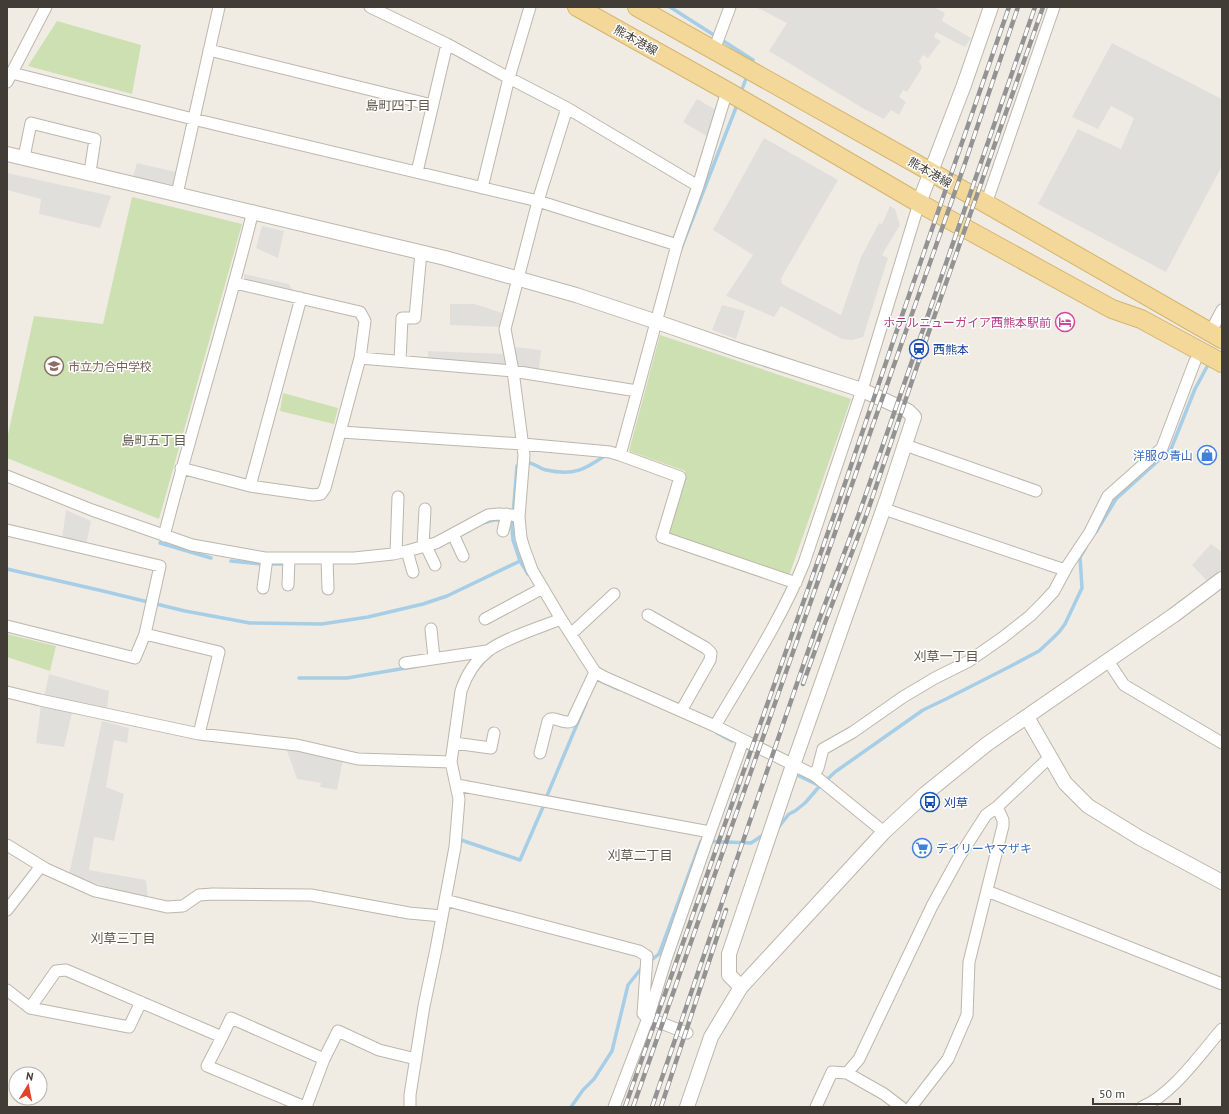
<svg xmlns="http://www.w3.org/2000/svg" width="1229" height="1114" font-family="'PT Sans','Noto Sans JP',sans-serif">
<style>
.green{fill:#cce0b1}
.parking{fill:#e1dfdc}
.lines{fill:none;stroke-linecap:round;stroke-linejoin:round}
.stream{stroke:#a6cee7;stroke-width:3.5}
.minor-casing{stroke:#bdb6ab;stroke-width:13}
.tertiary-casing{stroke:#bdb6ab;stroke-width:16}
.primary-casing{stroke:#d5b46d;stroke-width:20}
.minor{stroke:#fff;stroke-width:11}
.tertiary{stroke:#fff;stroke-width:14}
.primary{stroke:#f3d89a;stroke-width:18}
.rail-casing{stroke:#939393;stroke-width:4.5}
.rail{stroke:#fff;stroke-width:3;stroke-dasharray:9;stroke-linecap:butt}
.labels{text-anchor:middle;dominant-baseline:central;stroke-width:3;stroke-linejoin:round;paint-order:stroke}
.street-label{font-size:12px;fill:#413c35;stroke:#fff}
.hotel-label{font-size:12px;fill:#b23c85;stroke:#fff;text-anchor:end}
.transit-label{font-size:12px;fill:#164399;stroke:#fff;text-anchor:start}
.education-label{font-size:12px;fill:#785e54;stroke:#fff;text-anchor:start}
.shop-label{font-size:12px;fill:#366cbe;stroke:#fff;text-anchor:end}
.neighbourhood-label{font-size:13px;fill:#635a4d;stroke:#fff}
</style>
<rect width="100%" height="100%" fill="#f0ece4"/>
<!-- green -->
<path class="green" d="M57,21L141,45L132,94L28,66Z
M132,197L242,224L159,519L7,458V439L34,316L103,324Z
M660,335L851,399L789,576L665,535L685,471L629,451Z
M283,393L338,408L334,424L280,411Z
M7,634L56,646L50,671L7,657Z"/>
<!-- parking -->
<path class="parking" d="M756,7H934L945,13L942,21L971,38L965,47L936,32L934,37L941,41L928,58L923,55L919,61L922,68L907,92L903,90L899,97L906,102L899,115L891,110L884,119L864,109L769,51L787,23Z
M1112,43L1222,99V166L1166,272L1038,204L1078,129L1121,149L1134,118L1111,106L1098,129L1072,117Z
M697,99L716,110L708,137L683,122Z
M764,138L838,180L787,268L781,279L782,284L841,315L861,257L879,223L882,224L890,206L895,209L900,225L882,255L888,258L863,337L852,340L842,339L781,306L774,317L726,296L753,255L713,230Z
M137,163L176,172L174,185L133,177Z
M7,173L111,196L100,228L39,214L41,199L7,190Z
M262,226L284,231L278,258L256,248Z
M244,274L289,284L293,291L244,281Z
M450,304H475L502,313L499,327L450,325Z
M722,305L745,311L736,339L712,330Z
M514,347L541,350L539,369L518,365Z
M428,351L503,354L506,370L428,359Z
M66,510L91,521L86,546L62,539Z
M1211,544L1222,552V571L1208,582L1192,565Z
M49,674L109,691L107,710L44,697Z
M41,705L72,713L64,747L36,743Z
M102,721L129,728L127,743L114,740L106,787L124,794L114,841L94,837L89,870L146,880L148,900L69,875Z
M286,748L343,759L337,790L320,787L321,783L297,779Z"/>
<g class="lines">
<!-- stream -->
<path class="stream" d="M670,7L753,60L751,64
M741,92L747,76
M680,251L737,105
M483,523L494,520H499
M1096,532L1116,499L1171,449L1195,389L1209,363
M160,543L211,558
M231,561L261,564
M520,561L528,574
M270,564H286
M7,569L103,591L185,611L250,623L322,624L368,617L423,604L447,596L520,561L513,540L512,527L517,466C521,465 525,463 529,463C534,463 540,469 546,470C574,476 584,470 606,455
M299,678H347L418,666
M596,679L618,689
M717,733L732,741
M799,776L820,786
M546,798L586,703
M777,829L789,814L795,811L805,803L818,788L835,772L923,710L946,699L1009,667L1039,651L1052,639L1059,632L1065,624L1082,588L1080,557L1086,547
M461,840L520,860L543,807
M649,962L659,954L701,841L751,843L766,833
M571,1107L583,1090L594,1079L612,1051L628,985L644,965"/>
<defs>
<path id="minor" d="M370,7L447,44L509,78L567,108L698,186
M209,50L432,105
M714,50L730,7
M12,73L193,119L538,201L677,245
M7,82L46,7
M567,108L538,201L505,329L513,371L524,455L519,517L521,538L524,548L532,570L561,619L595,672L604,677L715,726L814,775L884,832
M24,157L31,123L95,139L90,172
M417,172L447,44
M482,188L509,78L530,7
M177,194L219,7
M986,204L1054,7
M1210,333L1222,310
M360,358L513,371L637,391
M400,361L402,318H415L421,252
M341,432L523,444L610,452L620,455L680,477L662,537L796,583
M905,445L1036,491
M620,455L677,245L698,186L727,91
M181,468L250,486L313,495L321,494L325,488L360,358L365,321L360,312L235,283
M7,476L92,510L192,545L265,558H354L393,554L407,551L436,543L488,515L499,514L512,515L519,517
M250,486L301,298
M884,509L1065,570
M7,530L160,566L145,634L135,658L7,626
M503,531L507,514
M453,534L463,556
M164,536C192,427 226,320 253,211
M423,546L425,509
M426,546L435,565
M407,551L413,572
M396,553L398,497
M327,558L328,589
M288,585L289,558
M263,588L267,558
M648,615L706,648L711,653L710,660L681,711
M485,619L543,588
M431,629L434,658
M145,634L219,652L199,734
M571,634L614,594
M1108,661L1124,685L1222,743
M405,663L487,651
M7,692L40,700L199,734L297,745L358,759L451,762
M715,726C746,673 781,620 804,563L862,390L919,203
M454,743L491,748L494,733
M540,753L548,721L550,719C557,717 564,725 572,721L595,672
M814,775L818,768L823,749L853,732L903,697L935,678L969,661L1002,638L1030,616L1043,603L1054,591L1068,565L1090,532L1108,496L1162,448L1195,361
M457,785L710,832
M7,845L46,869L95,891L167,907L183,906L199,895L213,894L311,895L409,913L442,916
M987,891L1222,984
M445,900L639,951L647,956L643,1014L648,1018L687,1033
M7,910L41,866
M7,990L30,1008L129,1027L141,1002
M30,1008L56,971L66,970L222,1037L231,1018L324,1059
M222,1037L207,1066L305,1107
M847,1073L884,1094L901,1107
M306,1107L324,1059L338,1031L379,1050L416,1059
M410,1107V1095L424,1006L436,949L455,847L459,799L451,762L461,691C466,676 475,661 488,651C505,638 541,627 561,619
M614,1107L648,1018L666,959L707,841L743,741
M816,1107L832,1072L847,1073L859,1059L932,906L959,857L986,815L997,807L1050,757
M911,1107L948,1059L967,1015L969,962L1003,826V820L997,807
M1142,1107C1173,1094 1200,1054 1222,1029"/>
<path id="tertiary" d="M7,154L445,258L576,295L657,322L738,350L862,390L908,411L914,417L887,499L793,765L729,954V975L741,987
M919,203L964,85L991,7
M1027,717L1065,783L1088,806L1140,838L1222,882
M687,1107L711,1037L741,987L884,832L925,794L987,744L1174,615L1222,579"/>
<path id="primary" d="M577,7L727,91L919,203L1112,309L1141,319L1222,363
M637,7L931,172L1222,339"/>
</defs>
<!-- minor casing -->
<use href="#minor" class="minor-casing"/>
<!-- tertiary casing -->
<use href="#tertiary" class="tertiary-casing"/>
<!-- primary casing -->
<use href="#primary" class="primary-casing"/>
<!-- minor -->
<use href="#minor" class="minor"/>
<!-- tertiary -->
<use href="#tertiary" class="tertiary"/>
<!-- primary -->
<use href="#primary" class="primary"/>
<defs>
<path id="rail" d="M803,684L826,620L866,516L926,340L1043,7
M625,1107L838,504L896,333L1009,7
M633,1107L964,166L1018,7
M652,1107L816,628L860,511L1035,7
M661,1107L726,910"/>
</defs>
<!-- rail casing -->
<use href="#rail" class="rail-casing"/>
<!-- rail -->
<use href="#rail" class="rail"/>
</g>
<!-- icons -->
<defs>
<symbol id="hotel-ring" viewBox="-11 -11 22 22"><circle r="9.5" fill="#fff" stroke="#d1479c" stroke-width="1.5"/><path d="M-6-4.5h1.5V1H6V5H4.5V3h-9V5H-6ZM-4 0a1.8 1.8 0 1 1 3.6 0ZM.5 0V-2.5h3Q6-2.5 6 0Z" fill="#d1479c"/></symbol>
<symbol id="station-ring" viewBox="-11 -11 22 22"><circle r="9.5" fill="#fff" stroke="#1a4fb4" stroke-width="1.5"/><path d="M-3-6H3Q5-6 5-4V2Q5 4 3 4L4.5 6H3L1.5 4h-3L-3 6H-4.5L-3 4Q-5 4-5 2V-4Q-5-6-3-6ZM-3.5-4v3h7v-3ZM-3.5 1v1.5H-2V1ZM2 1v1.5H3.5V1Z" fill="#1a4fb4"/></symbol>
<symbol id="school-ring" viewBox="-11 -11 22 22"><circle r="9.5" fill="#fff" stroke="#8d6e63" stroke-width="1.5"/><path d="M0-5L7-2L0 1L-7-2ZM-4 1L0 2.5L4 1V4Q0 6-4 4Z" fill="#8d6e63"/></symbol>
<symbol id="shop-ring" viewBox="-11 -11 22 22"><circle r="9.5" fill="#fff" stroke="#3f7fe0" stroke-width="1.5"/><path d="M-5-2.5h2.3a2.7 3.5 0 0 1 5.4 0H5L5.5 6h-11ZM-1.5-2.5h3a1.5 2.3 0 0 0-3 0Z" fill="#3f7fe0"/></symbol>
<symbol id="bus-ring" viewBox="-11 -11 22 22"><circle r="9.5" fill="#fff" stroke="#1a4fb4" stroke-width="1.5"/><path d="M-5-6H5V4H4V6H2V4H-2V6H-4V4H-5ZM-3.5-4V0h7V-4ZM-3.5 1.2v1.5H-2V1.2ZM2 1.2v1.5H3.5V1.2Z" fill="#1a4fb4"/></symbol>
<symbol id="supermarket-ring" viewBox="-11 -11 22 22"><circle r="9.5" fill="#fff" stroke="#3f7fe0" stroke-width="1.5"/><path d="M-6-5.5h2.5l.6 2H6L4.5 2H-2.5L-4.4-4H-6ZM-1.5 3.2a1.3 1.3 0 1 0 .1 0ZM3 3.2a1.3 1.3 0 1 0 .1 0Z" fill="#3f7fe0"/></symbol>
</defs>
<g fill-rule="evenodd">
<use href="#hotel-ring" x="1054" y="311" width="22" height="22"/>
<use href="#station-ring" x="908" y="338" width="22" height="22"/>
<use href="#school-ring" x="43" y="355" width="22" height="22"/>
<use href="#shop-ring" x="1196" y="444" width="22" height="22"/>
<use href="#bus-ring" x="919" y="791" width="22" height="22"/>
<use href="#supermarket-ring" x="911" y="837" width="22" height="22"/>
</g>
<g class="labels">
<!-- street labels -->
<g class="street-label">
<text transform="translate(636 40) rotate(29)">熊本港線</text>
<text transform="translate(930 172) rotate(30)">熊本港線</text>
</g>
<!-- hotel labels -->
<g class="hotel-label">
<text x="1051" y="322">ホテルニューガイア西熊本駅前</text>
</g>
<!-- transit labels -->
<g class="transit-label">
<text x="933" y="349">西熊本</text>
<text x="944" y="802">刈草</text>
</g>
<!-- education labels -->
<g class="education-label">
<text x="68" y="366">市立力合中学校</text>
</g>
<!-- shop labels -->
<g class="shop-label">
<text x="1193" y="455">洋服の青山</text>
<text x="936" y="848" text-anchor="start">デイリーヤマザキ</text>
</g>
<!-- neighbourhood labels -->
<g class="neighbourhood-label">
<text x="398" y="105">島町四丁目</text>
<text x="154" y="440">島町五丁目</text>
<text x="946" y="656">刈草一丁目</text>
<text x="640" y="855">刈草二丁目</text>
<text x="123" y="938">刈草三丁目</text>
</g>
</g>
<!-- border -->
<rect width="1229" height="1114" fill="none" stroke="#413c35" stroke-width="16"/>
<!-- north arrow -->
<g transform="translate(28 1086) rotate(10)"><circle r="19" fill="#ffffff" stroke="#b3b1ae"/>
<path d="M0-3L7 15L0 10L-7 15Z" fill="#e24229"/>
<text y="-6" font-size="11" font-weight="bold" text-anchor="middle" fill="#413c35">N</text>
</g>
<!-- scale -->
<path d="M1093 1098v6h87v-6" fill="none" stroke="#413c35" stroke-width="2"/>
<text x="1099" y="1098" font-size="12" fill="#413c35" stroke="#ffffff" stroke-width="3" paint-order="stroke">50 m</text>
</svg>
